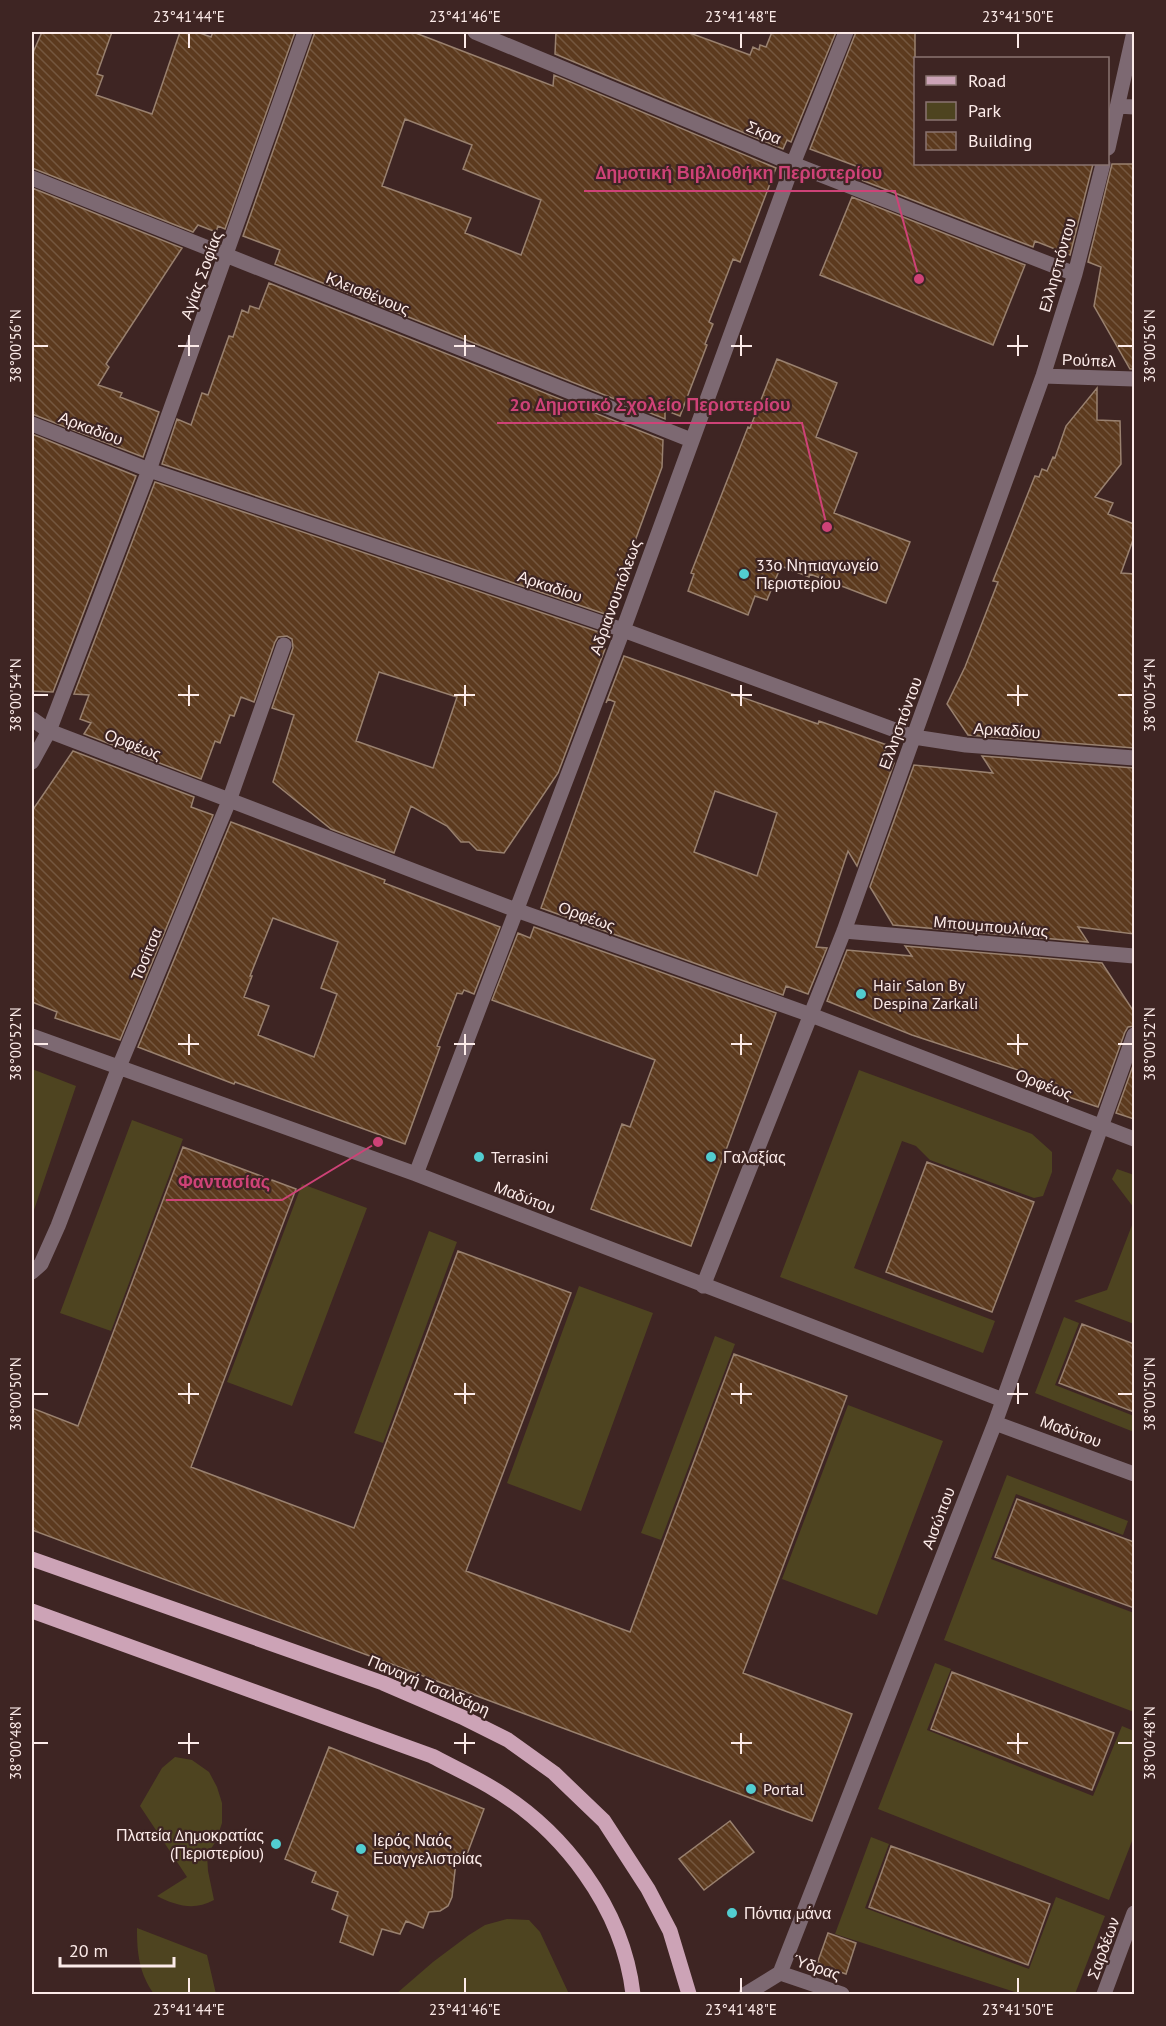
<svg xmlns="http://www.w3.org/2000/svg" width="1166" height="2026" font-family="'PT Sans',sans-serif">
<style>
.green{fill:#4e4420}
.building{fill:url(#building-back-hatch);stroke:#99816f;stroke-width:1.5;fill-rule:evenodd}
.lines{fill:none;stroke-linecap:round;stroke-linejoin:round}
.minor{stroke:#7d6972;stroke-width:15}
.major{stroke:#cca3b6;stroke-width:15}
.ticks{fill:none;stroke:#fcebe9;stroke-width:2}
.poi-dot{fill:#52cdd0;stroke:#3e2523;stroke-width:2}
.labels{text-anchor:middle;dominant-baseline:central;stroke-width:4.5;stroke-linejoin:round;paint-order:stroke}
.street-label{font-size:16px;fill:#fcebe9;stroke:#3e2523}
.poi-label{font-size:16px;fill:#fcebe9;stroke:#3e2523;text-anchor:start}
.leader{fill:none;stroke:#ce4277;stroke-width:2}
.callout-dot{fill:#ce4277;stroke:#3e2523;stroke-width:2}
.callout-label{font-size:18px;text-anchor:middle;font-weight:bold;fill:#ce4277;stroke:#3e2523;stroke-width:4.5;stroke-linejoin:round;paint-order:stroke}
.neatline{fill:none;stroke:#fcebe9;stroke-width:2}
.ticks-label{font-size:15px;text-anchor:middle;fill:#fcebe9}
</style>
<defs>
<pattern id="building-back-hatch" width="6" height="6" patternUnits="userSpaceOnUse" patternTransform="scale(1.5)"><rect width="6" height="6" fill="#5c3a1e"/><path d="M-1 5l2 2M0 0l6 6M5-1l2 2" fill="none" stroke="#74573f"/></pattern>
</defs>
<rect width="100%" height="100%" fill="#3e2523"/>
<!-- green -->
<path class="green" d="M32,1069L76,1086L32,1216Z
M859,1070L1032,1134L1052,1152V1172L1043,1196L1034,1198L930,1160L916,1146L902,1141L854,1268L995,1321L983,1353L780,1277Z
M132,1120L183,1139L111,1331L60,1313Z
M1117,1169L1134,1175V1208L1112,1179Z
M302,1184L367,1208L292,1406L227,1382Z
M1134,1220V1324L1074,1301L1107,1290Z
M429,1231L457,1242L383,1443L354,1433Z
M579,1286L653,1313L581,1511L507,1483Z
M1064,1317L1079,1323L1055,1385L1134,1416V1432L1035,1393Z
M715,1336L735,1344L661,1540L641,1533Z
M848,1405L943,1441L877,1615L782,1579Z
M1007,1475L1128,1521L1123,1535L1016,1494L991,1559L1134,1613V1712L944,1640Z
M935,1663L951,1669L927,1730L1093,1796L1122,1726L1134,1731V1836L1109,1900L878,1809Z
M175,1757L192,1760L209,1772L217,1787L222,1803V1823L216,1841L207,1855L208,1871L214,1900C194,1911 177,1906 157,1896L187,1877L140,1806L162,1768Z
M871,1837L889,1844L865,1908L1029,1969L1056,1897L1105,1916L1075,1994H1021L835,1934Z
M507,1919L529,1920L540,1932L569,1994H396L433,1962L469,1935L485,1925Z
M137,1928L207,1955L216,1994H154C139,1973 137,1953 137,1928Z"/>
<!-- building -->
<path class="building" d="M42,32H112L97,74L103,76L96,95L152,114L180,32H197L211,37L213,32H295L225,229L218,226L216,232L198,225L193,232L32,168V55Z
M315,32H413L553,86L554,75L776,168L740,262L733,259L709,322L713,324L705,344L707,345L680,416L665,410V419L275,264L280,250L243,236ZM405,119L472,145L463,169L541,200L521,255L465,233L471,218L382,186Z
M556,32H687L750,55L753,47L759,50L760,45L766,47L772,32H836L791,142L787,140L783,149L555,54Z
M856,32H915V164H1093L1070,255L1035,241L1033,247L859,179L864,169L810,149Z
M1112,164H1134V369H1130L1094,306L1101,267L1088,262Z
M32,188L182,248L106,364L109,367L98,385L122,393L120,397L159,412L143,457L32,414Z
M852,197L1025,265L993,345L820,275Z
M269,283L663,440L662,467L608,615L162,464L177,419L191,425L202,393L208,395L229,336L233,337L242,310L248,313L250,306L259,309Z
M777,359L837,383L816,437L857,453L834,513L910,542L886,603L810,574L809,577L781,566L767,600L755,596L748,615L688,591L694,574L691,573L748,427L750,428Z
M1097,388V420L1120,421L1121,464L1095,497L1113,503L1108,514L1134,524V537L1121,573L1134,574V748L968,735L947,704L965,667L998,582L993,581L1035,476L1039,477L1042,469L1047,471L1053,457L1055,458L1066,426Z
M32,434L136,476L53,692L32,691Z
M155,482L602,633L597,646L605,649L558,773L504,853L477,850L469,842H461L447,826L411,806L394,853L331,829L273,782L294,715L272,708L293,648L292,639L287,636L278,637L275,642L254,702L241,697L234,716L230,715L220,743L215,741L201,779L84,734L91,723L80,719L89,695L74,694ZM379,672L457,697L433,768L356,741Z
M624,656L818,724L819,721L887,745L881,761L894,763L857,866L848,851L816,947L827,948L808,994L786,986L783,995L541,908L615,702L608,699L606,703ZM715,791L777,813L757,876L694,852Z
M73,751L194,797L191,807L213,815L120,1040L55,1018L57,1012L32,1002V811Z
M982,756L1134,768V934L1078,927L1088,942L893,925L870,887L914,765L993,773Z
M231,822L385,880L384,883L500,927L474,994L464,990L462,994L457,993L437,1046L440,1047L405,1144L235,1082L234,1084L138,1047ZM273,918L338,942L321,988L337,994L314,1057L258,1035L269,1006L244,997L252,976H250Z
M534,927L776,1013L691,1246L591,1209L622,1124L630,1127L655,1060L492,1000L518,933L530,938Z
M905,946L1102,963L1134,1012V1026L1128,1027L1125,1032L1098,1107L1022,1081L1024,1072L912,1035L827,1001L847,950L912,956Z
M1134,1063V1119L1116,1113Z
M183,1147L296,1189L191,1467L354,1528L458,1251L571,1293L466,1571L630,1632L734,1354L847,1396L743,1673L852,1714L812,1821L32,1530V1408L78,1426Z
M927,1162L1034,1202L992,1312L886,1272Z
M1082,1324L1134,1344V1412L1059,1383Z
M1017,1499L1134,1542V1608L995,1557Z
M952,1672L1114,1733L1092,1790L931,1729Z
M329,1747L484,1809L466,1857L457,1853L452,1897L448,1906L440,1911L429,1912L423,1928L406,1921L400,1934L382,1929L373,1955L340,1942L348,1916L332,1909L338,1892L312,1882L316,1872L285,1859Z
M730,1821L754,1852L704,1890L679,1859Z
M891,1846L1050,1904L1028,1965L869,1907Z
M828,1933L856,1943L846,1974L817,1964Z"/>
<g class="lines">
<!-- minor -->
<path class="minor" d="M475,32L793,164L1075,274
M1118,106L1134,107
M1108,148L1134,32
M32,178L691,440
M1043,376L1134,379
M32,424L149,470L623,630L914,737L966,745L1134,758
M32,719L49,731L516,910L811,1015L1134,1139
M32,762L49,731L149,470L305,32
M844,931L1134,956
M32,1036L416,1174L1003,1400
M416,1174L623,630L793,164L846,32
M32,1272L41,1264L58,1226L119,1067L229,801L284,645
M703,1286L844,931L1043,376L1075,274L1103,164
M995,1423L1134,1474
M780,1973L842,1994
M746,1994L780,1973L995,1423L1134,1035
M1104,1994L1134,1913"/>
<!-- major -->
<path class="major" d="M32,1559L383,1683L462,1717L508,1740L554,1773L604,1821L648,1889L670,1931L689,1994
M32,1611L432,1756C451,1766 470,1775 489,1786C563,1829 623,1908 633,1994"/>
</g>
<!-- ticks -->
<path class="ticks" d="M189,33V48M465,33V48M741,33V48M1018,33V48M189,335V356M465,335V356M741,335V356M1018,335V356M33,346H48M178,346H199M454,346H475M731,346H752M1007,346H1028M1118,346H1133M189,685V706M465,685V706M741,685V706M1018,685V706M33,695H48M178,695H199M454,695H475M731,695H752M1007,695H1028M1118,695H1133M189,1034V1055M465,1034V1055M741,1034V1055M1018,1034V1055M33,1044H48M178,1044H199M454,1044H475M731,1044H752M1007,1044H1028M1118,1044H1133M189,1383V1404M465,1383V1404M741,1383V1404M1018,1383V1404M33,1394H48M178,1394H199M454,1394H475M731,1394H752M1007,1394H1028M1118,1394H1133M189,1733V1754M465,1733V1754M741,1733V1754M1018,1733V1754M33,1743H48M178,1743H199M454,1743H475M731,1743H752M1007,1743H1028M1118,1743H1133M189,1978V1993M465,1978V1993M741,1978V1993M1018,1978V1993"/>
<!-- markers -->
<g class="poi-dot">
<circle cx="744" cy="574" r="6"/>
<circle cx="861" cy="994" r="6"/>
<circle cx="479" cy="1157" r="6"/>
<circle cx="711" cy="1157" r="6"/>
<circle cx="751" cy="1789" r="6"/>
<circle cx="276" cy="1844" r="6"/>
<circle cx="361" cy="1849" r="6"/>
<circle cx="732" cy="1913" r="6"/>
</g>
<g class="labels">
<!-- street labels -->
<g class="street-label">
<text transform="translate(764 132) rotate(23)">Σκρα</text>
<text transform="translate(1057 265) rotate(-74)">Ελλησπόντου</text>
<text transform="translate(201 275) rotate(-70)">Αγίας Σοφίας</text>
<text transform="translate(368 293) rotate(22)">Κλεισθένους</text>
<text transform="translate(1089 360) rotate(2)">Ρούπελ</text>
<text transform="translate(91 428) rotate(21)">Αρκαδίου</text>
<text transform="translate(550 586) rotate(19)">Αρκαδίου</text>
<text transform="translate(615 597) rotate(-70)">Αδριανουπόλεως</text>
<text transform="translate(900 723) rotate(-70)">Ελλησπόντου</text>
<text transform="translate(1007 730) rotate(4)">Αρκαδίου</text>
<text transform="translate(133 744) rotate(21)">Ορφέως</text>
<text transform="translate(587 916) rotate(20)">Ορφέως</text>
<text transform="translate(991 926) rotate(5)">Μπουμπουλίνας</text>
<text transform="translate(146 954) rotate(-67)">Τοσίτσα</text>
<text transform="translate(1044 1084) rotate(21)">Ορφέως</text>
<text transform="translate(525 1197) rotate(21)">Μαδύτου</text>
<text transform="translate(1071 1431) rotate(20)">Μαδύτου</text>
<text transform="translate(938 1518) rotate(-69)">Αισώπου</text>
<text transform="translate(429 1685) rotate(23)">Παναγή Τσαλδάρη</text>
<text transform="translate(1103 1948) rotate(-70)">Σαρδέων</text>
<text transform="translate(817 1967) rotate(19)">Ύδρας</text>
</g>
<!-- poi labels -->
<g class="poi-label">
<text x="756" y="565">33ο Νηπιαγωγείο<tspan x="756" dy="18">Περιστερίου</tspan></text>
<text x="873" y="985">Hair Salon By<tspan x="873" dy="18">Despina Zarkali</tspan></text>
<text x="491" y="1157">Terrasini</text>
<text x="723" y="1157">Γαλαξίας</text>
<text x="763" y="1789">Portal</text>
<text x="264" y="1835" text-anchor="end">Πλατεία Δημοκρατίας<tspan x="264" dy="18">(Περιστερίου)</tspan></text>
<text x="373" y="1840">Ιερός Ναός<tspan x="373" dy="18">Ευαγγελιστρίας</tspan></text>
<text x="744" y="1913">Πόντια μάνα</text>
</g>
</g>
<!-- callouts -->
<path class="leader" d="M919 279L895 191H584M827 527L802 423H497M378 1142L282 1200H166"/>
<g class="callout-dot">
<circle cx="919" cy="279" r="6"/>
<circle cx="827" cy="527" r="6"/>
<circle cx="378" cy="1142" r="6"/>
</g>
<g class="callout-label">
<text x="739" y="179">Δημοτική Βιβλιοθήκη Περιστερίου</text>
<text x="650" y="411">2ο Δημοτικό Σχολείο Περιστερίου</text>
<text x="224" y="1188">Φαντασίας</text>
</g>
<!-- border -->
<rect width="1166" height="2026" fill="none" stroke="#3e2523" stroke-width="66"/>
<!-- legend -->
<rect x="914" y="57" width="195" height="108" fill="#3e2523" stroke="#8a7472" stroke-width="1.5"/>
<rect x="926" y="76" width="30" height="9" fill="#cca3b6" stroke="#8a7472" stroke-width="1.5"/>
<text x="968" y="87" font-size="18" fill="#fcebe9">Road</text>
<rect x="926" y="102" width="30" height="18" fill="#4e4420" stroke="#8a7472" stroke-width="1.5"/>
<text x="968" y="117" font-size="18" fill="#fcebe9">Park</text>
<rect x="926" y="132" width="30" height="18" fill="url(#building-back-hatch)" stroke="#8a7472" stroke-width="1.5"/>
<text x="968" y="147" font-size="18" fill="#fcebe9">Building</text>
<!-- scale -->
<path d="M60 1957v9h114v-9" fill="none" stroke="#fcebe9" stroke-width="3"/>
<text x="69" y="1957" font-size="18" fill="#fcebe9" stroke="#3e2523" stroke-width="4.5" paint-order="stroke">20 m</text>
<rect x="33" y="33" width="1100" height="1960" class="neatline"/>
<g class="ticks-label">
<text x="189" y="22">23°41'44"E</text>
<text x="465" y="22">23°41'46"E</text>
<text x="741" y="22">23°41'48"E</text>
<text x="1018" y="22">23°41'50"E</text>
<text transform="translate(16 346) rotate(-90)" y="5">38°00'56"N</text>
<text transform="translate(1150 346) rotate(-90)" y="5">38°00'56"N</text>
<text transform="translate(16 695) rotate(-90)" y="5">38°00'54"N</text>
<text transform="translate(1150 695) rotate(-90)" y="5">38°00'54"N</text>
<text transform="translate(16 1044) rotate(-90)" y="5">38°00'52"N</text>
<text transform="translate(1150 1044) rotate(-90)" y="5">38°00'52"N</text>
<text transform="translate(16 1394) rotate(-90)" y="5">38°00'50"N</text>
<text transform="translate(1150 1394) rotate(-90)" y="5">38°00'50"N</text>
<text transform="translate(16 1743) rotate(-90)" y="5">38°00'48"N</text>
<text transform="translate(1150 1743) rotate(-90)" y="5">38°00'48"N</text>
<text x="189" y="2015">23°41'44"E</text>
<text x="465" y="2015">23°41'46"E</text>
<text x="741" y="2015">23°41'48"E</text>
<text x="1018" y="2015">23°41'50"E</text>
</g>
</svg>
